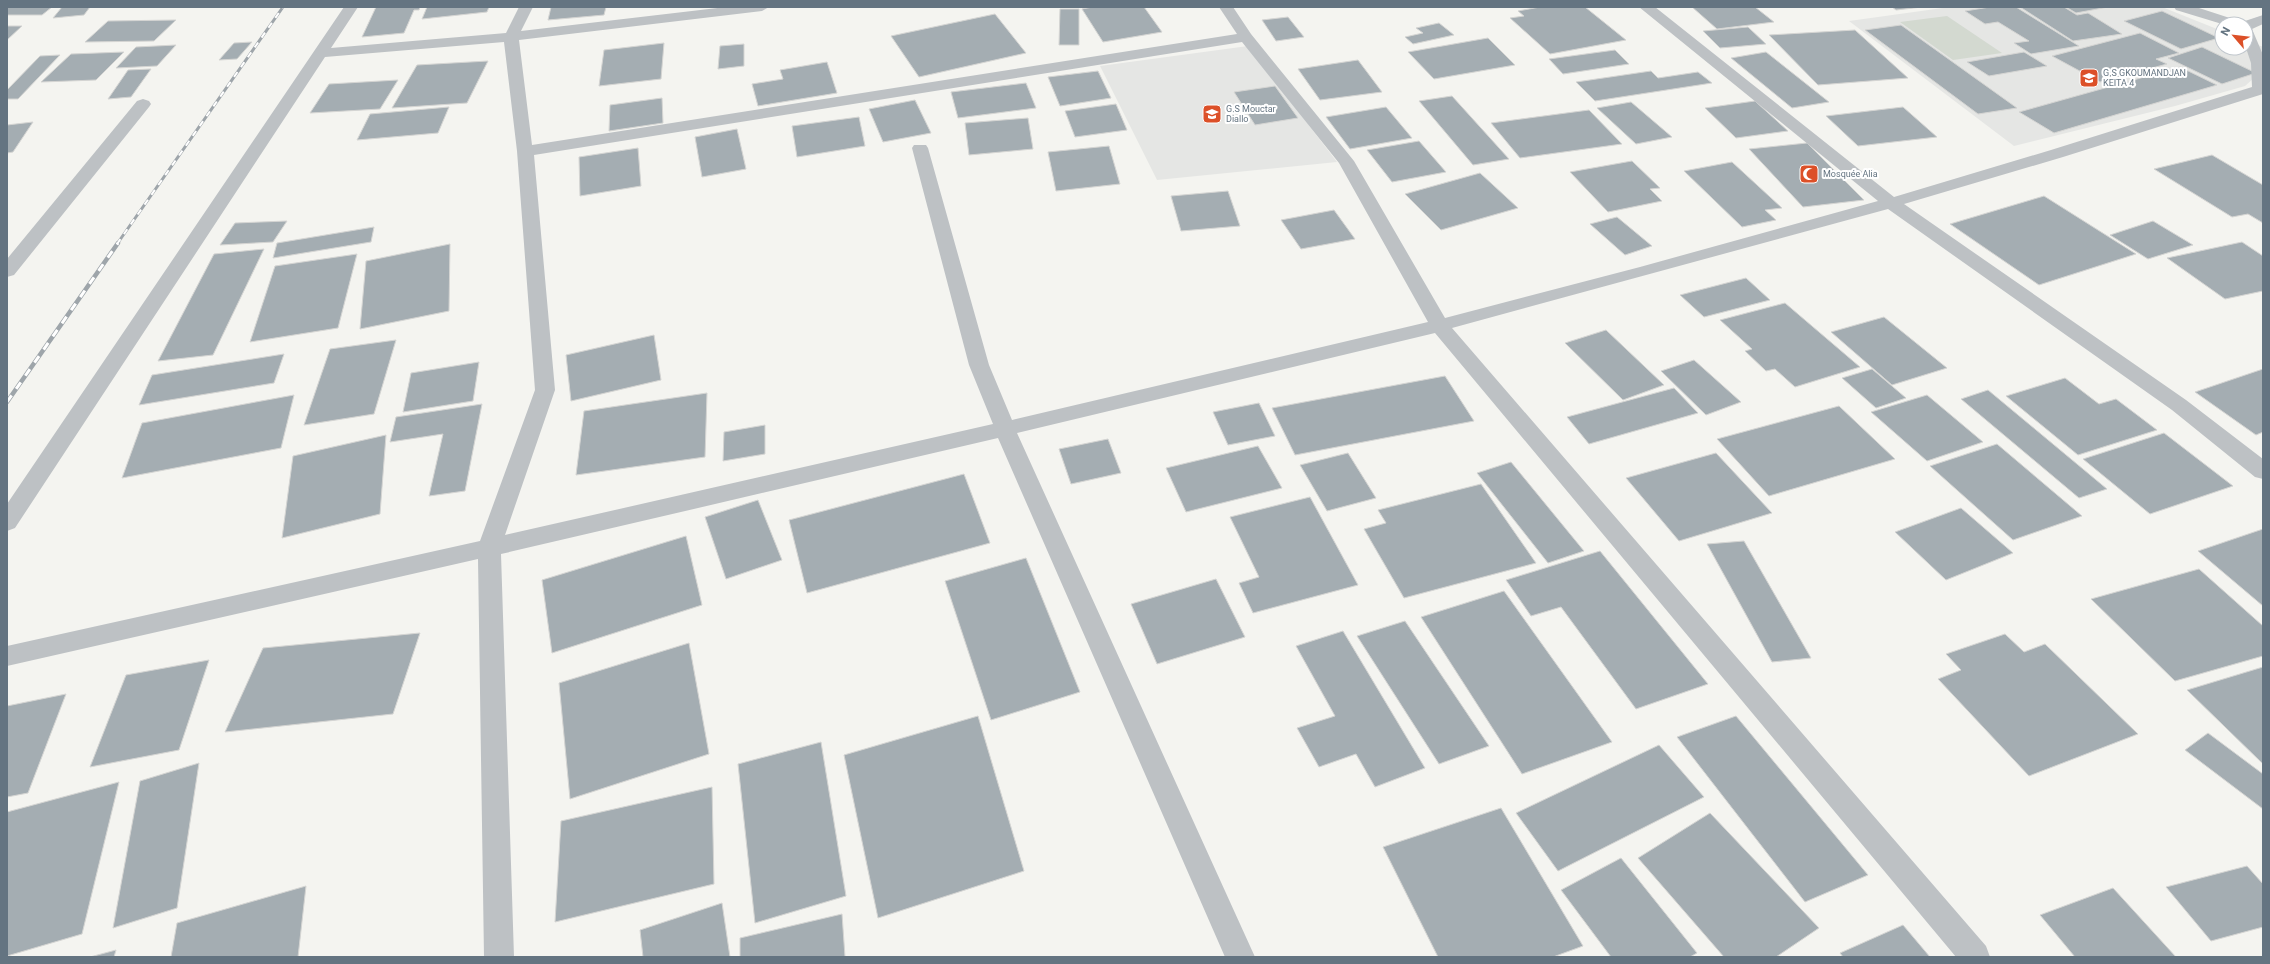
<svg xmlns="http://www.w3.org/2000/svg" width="2270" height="964" font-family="Roboto,sans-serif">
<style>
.built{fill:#e5e6e4}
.green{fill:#d3d9d0}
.building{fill:#a4adb2;stroke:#d5d5d3}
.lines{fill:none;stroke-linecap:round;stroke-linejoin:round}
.minor{fill:#bdc1c4;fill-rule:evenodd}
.rail-far1-casing{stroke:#9ea5aa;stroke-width:3}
.rail-casing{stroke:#9ea5aa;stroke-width:4.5}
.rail-far1{stroke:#fff;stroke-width:2;stroke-dasharray:6;stroke-linecap:butt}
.rail{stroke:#fff;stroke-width:3;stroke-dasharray:8;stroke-linecap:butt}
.labels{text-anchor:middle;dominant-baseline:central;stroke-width:4;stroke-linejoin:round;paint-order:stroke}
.far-poi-label{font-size:9px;fill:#647481;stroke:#fff;text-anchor:start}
</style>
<rect width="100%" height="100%" fill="#f4f4f0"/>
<!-- built -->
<path class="built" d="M1950,7H2162L2222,31V48H2246V40L2263,47V70L2245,86L2175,106L2014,146L1849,21Z
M1248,46L1337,162L1157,180L1100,66Z"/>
<!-- green -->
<path class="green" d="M1947,16L2002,53L1953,60L1900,22Z"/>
<!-- building -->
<path class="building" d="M7,7H52L42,15H7Z
M62,7H90L84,15L53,18Z
M376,7H420L419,10H414L404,33L362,37Z
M427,7H489L487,12L422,19Z
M551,7H606L604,15L548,20Z
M1093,7H1144L1162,32L1103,42L1082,9Z
M1540,7H1585L1626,40L1550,54L1510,18L1524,16L1518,11Z
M1692,7H1755L1774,22L1717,29Z
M1892,7H1922L1896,10Z
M1990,7H2016L2079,46L2031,54L2014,43L2029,41L1998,22L1985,24L1965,11Z
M2020,7H2064L2077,15L2088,13L2122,34L2073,41Z
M2066,7H2108L2076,13Z
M1060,9H1079V45H1059Z
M2162,11L2219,38L2181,49L2124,21Z
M995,14L1026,53L919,77L891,36Z
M1288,17L1304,37L1276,41L1262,20Z
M176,20L154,41L85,42L108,21Z
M1439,23L1454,35L1413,44L1405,37L1423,33L1416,28Z
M1901,25L2017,108L1978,114L1865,30Z
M7,26H22L7,40Z
M1748,27L1766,44L1720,48L1703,31Z
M1855,30L1908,78L1818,85L1769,35Z
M2140,33L2179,53L2156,59L2167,64L2100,82L2052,56Z
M1488,38L1515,65L1434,79L1408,52Z
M252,42L237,59L219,60L234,43Z
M664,43L661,79L599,86L604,50Z
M744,44V66L718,69L720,46Z
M176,45L157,66L116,68L136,47Z
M2202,47L2256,73L2222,84L2168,58Z
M1615,50L1629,64L1563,74L1549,59Z
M124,52L96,80L41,82L71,54Z
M1766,52L1829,102L1792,108L1731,58Z
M2024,52L2047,66L1989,76L1967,62Z
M60,55L18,99H7V90L40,56Z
M1358,60L1382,92L1320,100L1298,69Z
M488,61L467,103L392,108L417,65Z
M827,62L837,93L758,106L752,84L783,79L780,70Z
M2180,67L2217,85L2054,133L2019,112Z
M151,69L131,97L108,99L128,70Z
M1098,71L1111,98L1060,106L1048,77Z
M1651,71L1658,78L1698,72L1712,83L1595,101L1576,82Z
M398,80L380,109L310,113L329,84Z
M1026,83L1036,108L958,118L951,92Z
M1275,86L1298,118L1255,125L1234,92Z
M1452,96L1509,159L1473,165L1419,101Z
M662,98L663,123L609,131L610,105Z
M915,100L931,133L883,142L869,109Z
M1755,101L1788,131L1736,138L1705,108Z
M1631,102L1672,137L1636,144L1597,108Z
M1116,104L1127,130L1075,137L1065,111Z
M449,107L438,133L357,140L370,114Z
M1386,107L1412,138L1350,149L1326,117Z
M1903,107L1937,137L1858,146L1826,116Z
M1589,110L1622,144L1520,158L1491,123Z
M859,117L865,146L797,157L792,126Z
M1028,118L1033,149L969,155L965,123Z
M33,122L13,152L7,153V125Z
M737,129L746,169L702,177L695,137Z
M1419,141L1446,172L1392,182L1367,150Z
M1807,143L1864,200L1803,207L1749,149Z
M1109,146L1120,184L1056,191L1048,152Z
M638,148L641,186L580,196L579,157Z
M2212,155L2263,185V223L2248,214L2232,217L2154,169Z
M1632,161L1660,188L1650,189L1662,201L1608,212L1570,172Z
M1732,162L1782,208L1765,210L1776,220L1742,227L1684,171Z
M1480,173L1518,208L1441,230L1405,194Z
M1228,191L1240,226L1181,231L1171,196Z
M2044,196L2136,254L2039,285L1950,224Z
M1334,210L1355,239L1301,249L1281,220Z
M1617,217L1652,246L1625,255L1590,224Z
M287,221L273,242L220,245L235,223Z
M2153,221L2193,245L2148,259L2110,235Z
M374,227L371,242L273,258L277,243Z
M2242,242L2263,256V291L2225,299L2167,258Z
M450,244L449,311L360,329L366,261Z
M264,249L213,355L158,361L214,254Z
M357,254L338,328L250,342L275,266Z
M1746,278L1770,300L1704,317L1680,295Z
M1785,303L1860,367L1795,387L1775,369L1766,371L1745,351L1752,349L1720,320Z
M1884,317L1947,368L1892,385L1831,332Z
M1606,330L1664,385L1623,400L1565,343Z
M654,335L661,380L571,401L566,355Z
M396,340L374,414L304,425L330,349Z
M284,354L274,383L139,405L152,375Z
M1694,360L1741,402L1706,415L1661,371Z
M479,362L473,401L403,412L411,373Z
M1872,369L1906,398L1876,408L1842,378Z
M2263,369V432L2256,435L2195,392Z
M1445,376L1474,421L1295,455L1272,408Z
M2065,378L2099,404L2116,399L2157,430L2078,455L2006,396Z
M1674,388L1698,413L1589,444L1567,417Z
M1988,390L2107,489L2079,498L1961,399Z
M707,393L705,457L576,475L584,411Z
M294,395L281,448L122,478L142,423Z
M1927,395L1983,442L1927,461L1871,412Z
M1259,403L1275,436L1228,445L1213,412Z
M482,404L465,491L429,496L443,434L390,442L396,417Z
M1839,406L1895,459L1769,496L1717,439Z
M765,425V454L723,461L724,432Z
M2164,433L2233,486L2150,514L2083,459Z
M386,435L380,514L282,538L293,456Z
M1108,439L1121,473L1071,484L1059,449Z
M1997,444L2082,516L2013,540L1930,466Z
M1258,446L1282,488L1186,512L1166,468Z
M1348,453L1376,498L1327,511L1300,465Z
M1716,453L1772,513L1679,541L1626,478Z
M1511,462L1584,551L1548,563L1477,473Z
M964,474L990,543L807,593L789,520Z
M1481,484L1536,563L1404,598L1364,529L1386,523L1378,510Z
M1310,497L1358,585L1253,613L1239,583L1259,577L1230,517Z
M758,500L782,560L726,579L705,517Z
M1961,508L2013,553L1946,580L1895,532Z
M2263,529V606L2198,551Z
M686,536L702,605L552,653L542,580Z
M1744,541L1811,658L1772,662L1707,544Z
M1600,551L1708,684L1636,709L1561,607L1531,616L1506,580Z
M1026,558L1080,692L991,720L945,581Z
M2199,569L2263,626V656L2175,681L2091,599Z
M1216,579L1245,637L1157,664L1131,604Z
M1504,591L1612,742L1522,774L1421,617Z
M1405,621L1489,746L1439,764L1357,636Z
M1343,631L1425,768L1375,787L1356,754L1319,767L1297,728L1335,716L1296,646Z
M420,633L393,714L225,732L263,648Z
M2005,634L2024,652L2045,644L2138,734L2029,776L1938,679L1961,670L1946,654Z
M689,643L709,754L570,799L559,683Z
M209,660L179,750L90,767L126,675Z
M2263,667V764L2187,690Z
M66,694L28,793L7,797V706Z
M978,716L1024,871L878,918L844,755Z
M1736,716L1868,875L1805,902L1677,737Z
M2208,733L2263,774V809L2185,750Z
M821,742L846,896L755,923L738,764Z
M1659,745L1704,797L1558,871L1516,813Z
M199,763L177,908L113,928L140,781Z
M119,782L82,934L7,956V812Z
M712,787L714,884L555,922L561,821Z
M1501,808L1583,946L1553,957H1438L1383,847Z
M1710,813L1819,928L1776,957H1724L1638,858Z
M1621,858L1697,953L1690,957H1611L1561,890Z
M2247,866L2263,884V927L2211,941L2166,887Z
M306,886L298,957H171L177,923Z
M2113,888L2176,957H2075L2040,915Z
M722,903L730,957H643L640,930Z
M842,914L845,957H740V938Z
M1903,925L1930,957H1843L1840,953Z
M116,950L114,957H90Z"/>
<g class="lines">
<!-- minor -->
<path class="minor" d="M344,7H358L331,48L506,33L519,7H533L521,31L726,7H769L762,11L519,40L532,145L1237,34L1219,7H1233L1251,34L1354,161L1445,318L1640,267L1878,201L1639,7H1655L1894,197L2051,150L2252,87L2251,63L2246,48V24H2222L2176,10L2174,7H2196L2242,22L2263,15V24L2252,29L2263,55V94L2063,157L1904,204L2186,400L2263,459V479L2255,477L2172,410L1888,209L1452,328L1986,946L1990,957H1956L1435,333L1017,433L1255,957H1225L998,438L501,554L514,957H484L478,559L7,666V646L480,541L535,390L517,151L504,42L325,57L15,528L7,531V504ZM1242,42L1339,163L1428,322L1012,420L989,365L928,148L926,145H914L912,148L969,365L993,424L505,535L555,390L534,155Z
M143,99L149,101L151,104L149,107L14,275L7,277V259L137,101Z"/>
<defs>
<path id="rail-far1" d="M117,244L283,7"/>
<path id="rail" d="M7,402L118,243"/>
</defs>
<!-- rail-far1 casing -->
<use href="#rail-far1" class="rail-far1-casing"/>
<!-- rail casing -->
<use href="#rail" class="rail-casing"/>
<!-- rail-far1 -->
<use href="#rail-far1" class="rail-far1"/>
<!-- rail -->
<use href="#rail" class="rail"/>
</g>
<!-- icons -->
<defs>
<symbol id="school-square" viewBox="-11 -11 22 22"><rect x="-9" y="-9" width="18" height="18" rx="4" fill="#dc5028" stroke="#fff"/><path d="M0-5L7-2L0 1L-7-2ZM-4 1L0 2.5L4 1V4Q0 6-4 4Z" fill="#fff"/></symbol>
<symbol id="mosque-square" viewBox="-11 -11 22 22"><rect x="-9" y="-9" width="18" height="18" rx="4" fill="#dc5028" stroke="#fff"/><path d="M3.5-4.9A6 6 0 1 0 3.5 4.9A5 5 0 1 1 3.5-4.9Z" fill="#fff"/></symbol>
</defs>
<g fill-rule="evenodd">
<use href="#school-square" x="2078" y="67" width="22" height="22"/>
<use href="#school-square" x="1201" y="103" width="22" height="22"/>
<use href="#mosque-square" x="1798" y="163" width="22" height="22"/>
</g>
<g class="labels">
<!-- far-poi labels -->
<g class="far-poi-label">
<text x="2103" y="73">G.S GKOUMANDJAN<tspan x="2103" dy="10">KEITA 4</tspan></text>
<text x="1226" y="109">G.S Mouctar<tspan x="1226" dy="10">Diallo</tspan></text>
<text x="1823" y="174">Mosquée Alia</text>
</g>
</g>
<!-- border -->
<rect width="2270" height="964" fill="none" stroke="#647481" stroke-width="16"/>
<!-- north arrow -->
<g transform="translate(2234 36) rotate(298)"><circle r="19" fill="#ffffff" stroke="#c1c7cd"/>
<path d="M0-3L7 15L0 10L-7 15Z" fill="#dc5028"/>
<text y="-6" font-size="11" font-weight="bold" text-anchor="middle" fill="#647481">N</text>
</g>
</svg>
